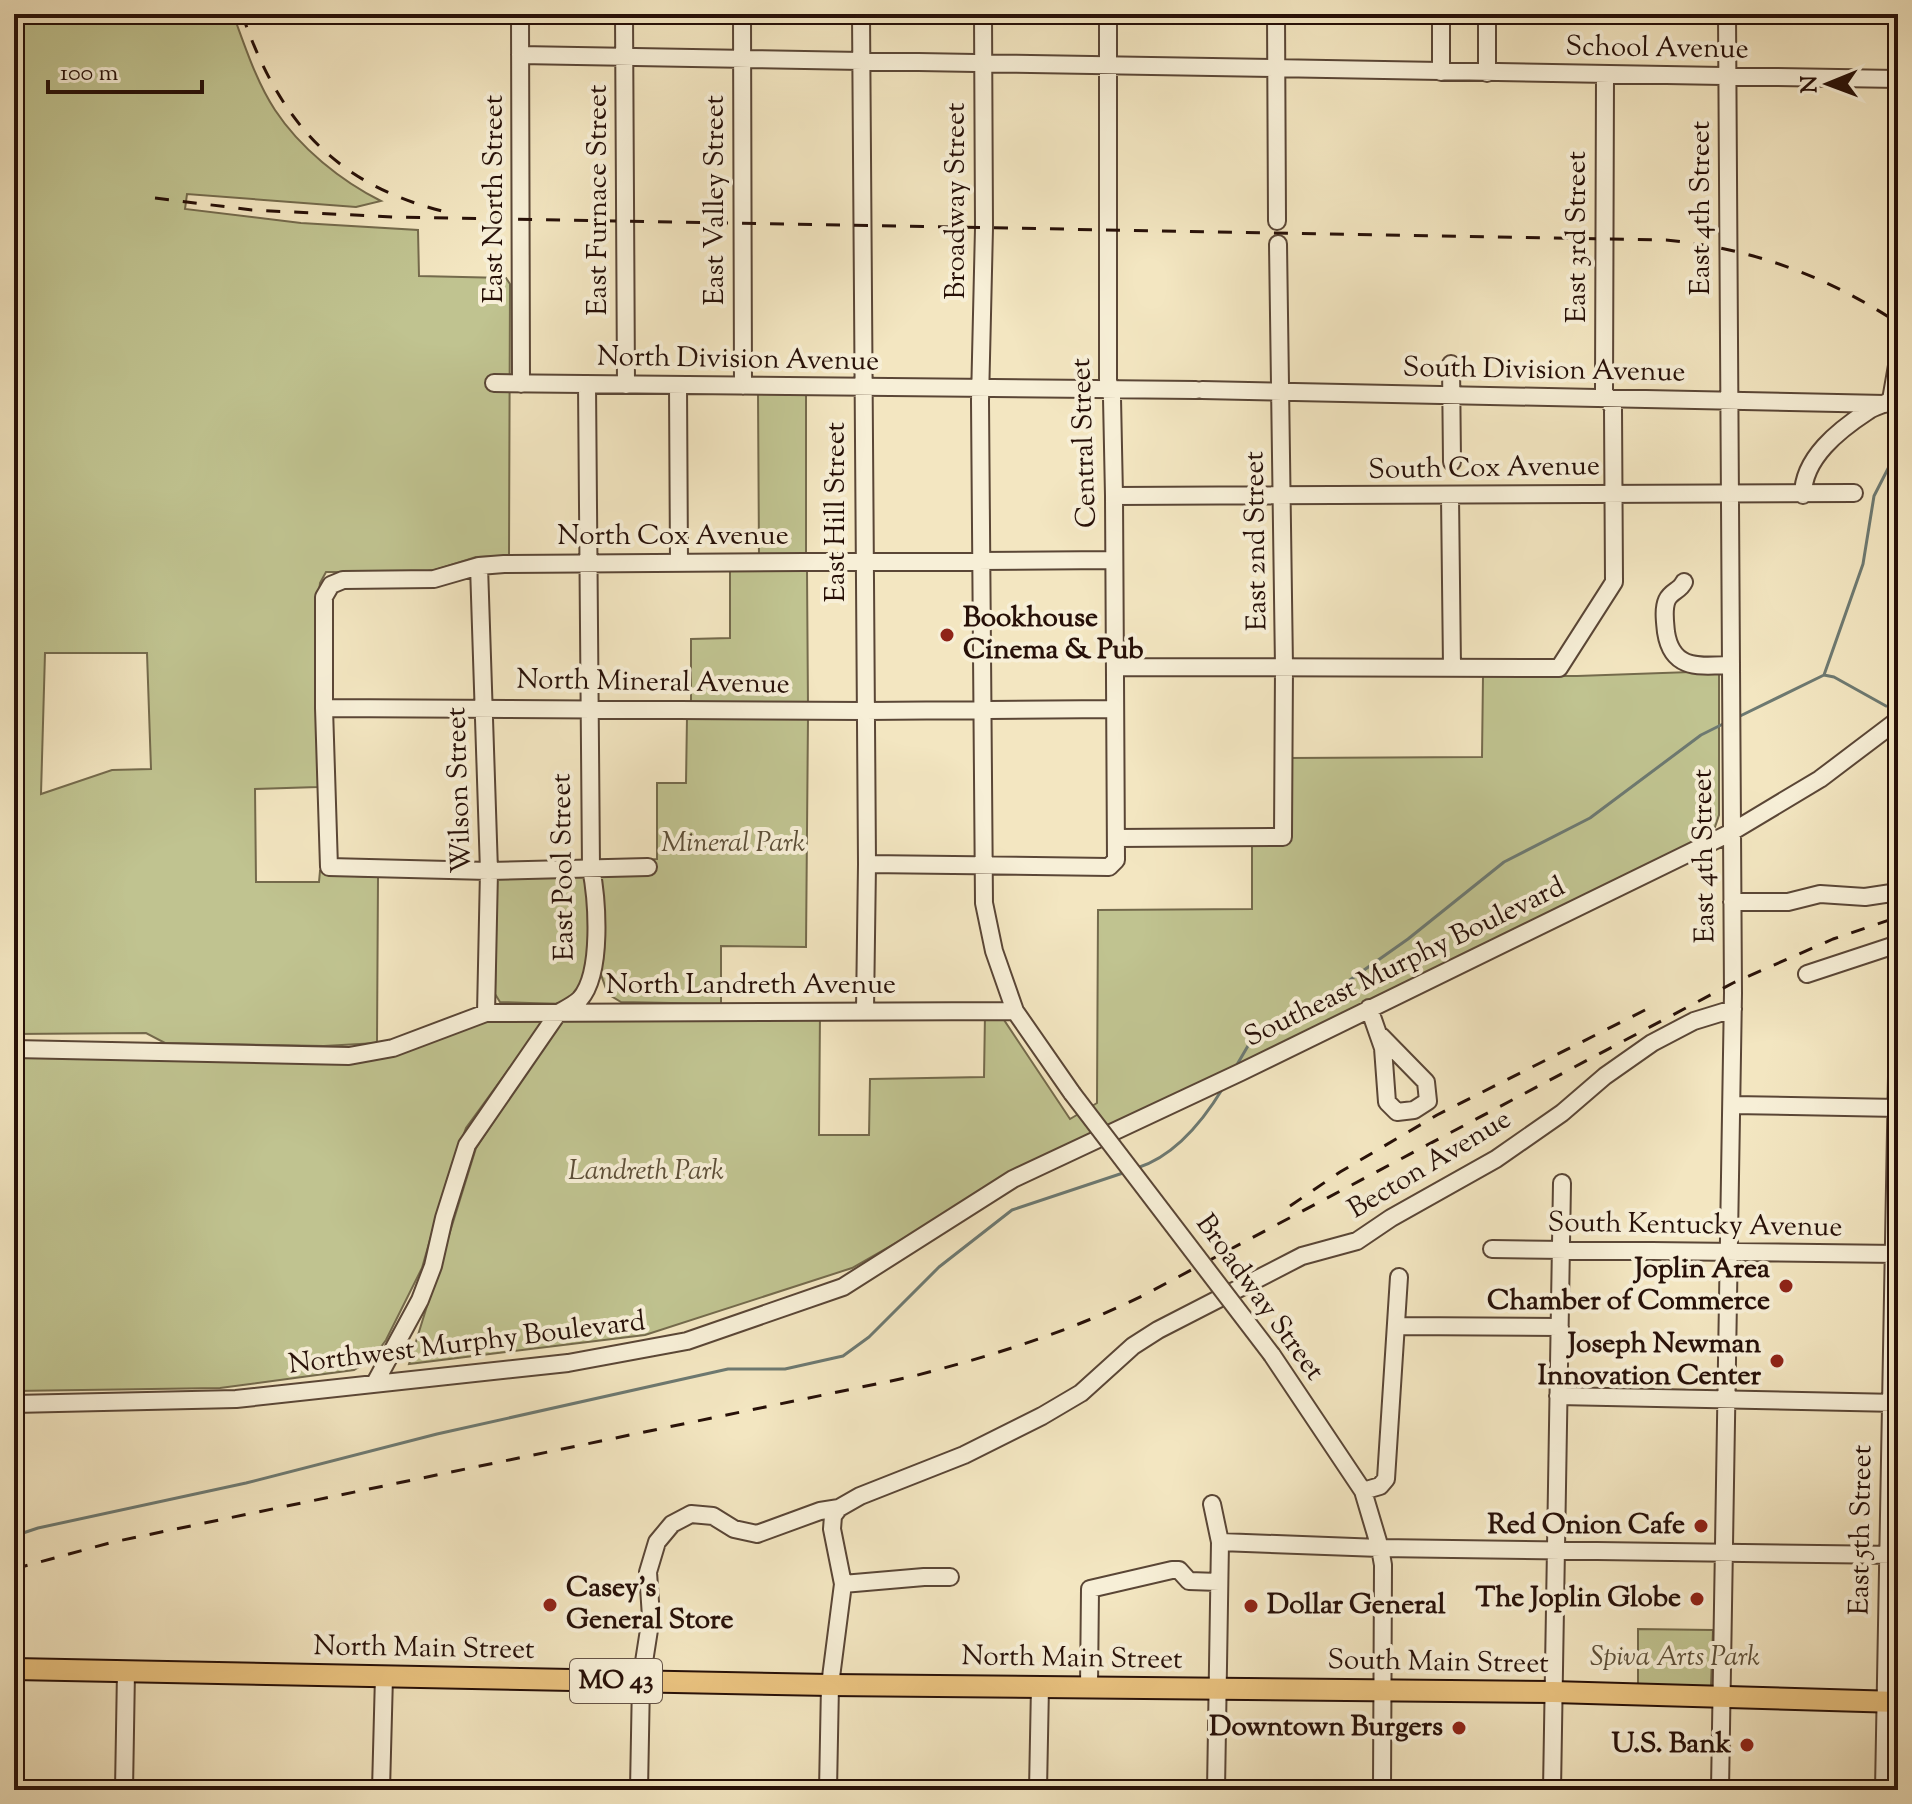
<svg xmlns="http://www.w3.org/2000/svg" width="1912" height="1804" font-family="'Sorts Mill Goudy',serif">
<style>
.green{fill:#c0c390;stroke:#746a4c;stroke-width:2;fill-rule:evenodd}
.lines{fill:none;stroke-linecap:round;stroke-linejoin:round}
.stream{stroke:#6d7971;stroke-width:3}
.minor-casing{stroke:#5a4636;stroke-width:20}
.major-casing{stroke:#271008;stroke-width:24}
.minor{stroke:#f7efd7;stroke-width:16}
.major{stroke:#eac380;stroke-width:20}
.rail{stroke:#271008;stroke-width:3;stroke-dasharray:14 14;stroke-linecap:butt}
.minor-bridge-casing{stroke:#5a4636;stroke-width:20;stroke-linecap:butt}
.minor-bridge{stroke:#f7efd7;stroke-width:16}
.poi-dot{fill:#8f2418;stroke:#f7efd7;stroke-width:3}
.labels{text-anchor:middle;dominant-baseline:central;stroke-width:8;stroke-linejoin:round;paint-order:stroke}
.shield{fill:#f7efd7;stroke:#655346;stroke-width:2}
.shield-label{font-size:26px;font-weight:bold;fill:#271008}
.street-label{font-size:28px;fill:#271008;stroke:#f7efd7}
.poi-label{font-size:28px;font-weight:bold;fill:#271008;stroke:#f7efd7;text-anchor:end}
.park-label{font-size:28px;font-style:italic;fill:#5d4f38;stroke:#f7efd7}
</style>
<rect width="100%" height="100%" fill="#f3e6c1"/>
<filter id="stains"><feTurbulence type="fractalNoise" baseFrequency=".0025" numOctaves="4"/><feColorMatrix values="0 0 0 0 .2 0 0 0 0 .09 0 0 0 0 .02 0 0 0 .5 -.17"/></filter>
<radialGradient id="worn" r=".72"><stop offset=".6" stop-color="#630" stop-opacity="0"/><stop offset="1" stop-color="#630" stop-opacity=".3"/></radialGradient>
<!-- green -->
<path class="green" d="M14,14H233C245,46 256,81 275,110C300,148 341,181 381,201L356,207L187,194L185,209L301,223L418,230L419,276L506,278L510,284L509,556L476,557L435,570L420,572H326L320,583L318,600V787L255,789L256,882H319L320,871L331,875L378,877L377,1043L324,1046L165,1043L146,1033L14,1034ZM45,653H147L151,769L112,770L41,794Z
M758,393L806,394V555L759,556Z
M730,571H807L808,707L691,705V639L730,638Z
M1719,671V815L1715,827L1708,835L1534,922L1043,1159L852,1268L645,1335L409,1364L476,1148L562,1019L820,1013L819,1135H869L870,1079L984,1077L985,1014L1002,1017L1070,1119L1097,1103L1098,910L1252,909V844L1279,843L1289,758L1482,757L1483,676H1577Z
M687,717H808L806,947L721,946V1004L621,1002L608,994L600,972L596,860L657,859V783H686Z
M582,875L587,881C588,914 599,992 558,1004L500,1002L495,994L497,878Z
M539,1013L541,1025L466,1128L447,1180L422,1268L386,1340L372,1359L354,1370L220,1388L14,1391V1053H310L396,1043L461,1019Z
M1638,1629L1713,1630L1711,1686H1638Z"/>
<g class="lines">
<!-- stream -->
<path class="stream" d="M1824,675L1863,564L1874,496L1898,449
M1736,718L1824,675L1834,677L1886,706
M1235,1068L1252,1039L1296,1018L1408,939L1504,862L1590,818L1701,735L1725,723
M1137,1168C1175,1156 1203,1121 1223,1088
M14,1536L38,1528L246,1483L437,1434L728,1369H785L843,1356L869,1337L939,1267L1012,1210L1126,1172"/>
<defs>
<path id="minor" d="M520,14L521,384
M624,14L626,385
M742,14L743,386
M861,14L867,864L865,1010
M983,14L984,228L980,401L984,903L994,951L1015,1011L1072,1093
M1276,14L1277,221
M1441,14V72
M520,55L1898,79
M1487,73V14
M1451,364L1452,462
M494,383L1196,390
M678,385L679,563
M1202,390L1885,404
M1803,495C1803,458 1839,430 1868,411C1875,406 1884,405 1891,400L1898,360
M1114,496L1854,493
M1450,496L1452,667
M479,566L489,871L486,1013
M1684,582C1680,591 1671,591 1667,600C1663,609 1665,622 1666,632C1672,671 1700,666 1731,665
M1115,667L1559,668L1614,582L1613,408L1604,391L1605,75
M324,708L865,711L1115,709
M1116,838L1283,837L1284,667L1278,244
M867,864L1109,867L1116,860L1114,496L1112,398L1108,380V14
M648,867L489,871L329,867L324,708V597L331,585L343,580L434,579L479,566L504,564L1114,560
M1732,902H1788L1820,894L1865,897L1898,892
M1807,974L1898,944
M1369,1008L1383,1048L1387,1102L1397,1112L1414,1110L1428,1101L1426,1082L1381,1036
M14,1049L349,1056L393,1048L486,1013L1015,1011
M1732,1105L1898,1108
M1492,1249L1898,1254
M1397,1326L1560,1327
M1272,1355L1363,1491L1380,1548L1383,1565L1382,1790
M375,1383L420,1300L433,1266L444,1218L467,1145L558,1013C565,1009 574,1005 580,999C603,973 597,899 591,868L587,384
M1558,1396L1898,1403
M14,1404L236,1399L568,1363L687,1341L843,1287L1013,1179L1241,1072L1730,833L1820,779L1898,720
M1363,1491L1380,1486L1386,1479L1399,1277
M1212,1504L1220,1542L1216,1790
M1220,1542L1380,1548L1898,1555
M843,1584L924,1577H950
M1089,1686L1090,1589L1172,1570H1179L1189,1581L1219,1582
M124,1790L126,1671
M381,1790L384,1676
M639,1790L641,1681L651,1617L648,1572L657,1542L672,1524L691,1514L713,1516L734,1529L757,1534L820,1511L839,1508
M828,1790L830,1685L843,1584L832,1529L833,1516L839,1508L860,1496L964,1455L1042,1416L1081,1393L1133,1346L1158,1330L1302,1256L1357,1241L1391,1218L1496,1159L1562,1113L1605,1076L1652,1043L1694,1021L1733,1009
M1038,1790L1040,1686
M1552,1790L1562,1183
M1720,1790L1733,993L1727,14
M1884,1790L1898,1022"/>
<path id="major" d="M14,1669L830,1685L1553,1692L1898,1702"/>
</defs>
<!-- minor casing -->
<use href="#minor" class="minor-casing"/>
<!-- major casing -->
<use href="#major" class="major-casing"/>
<!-- minor -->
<use href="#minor" class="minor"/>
<!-- major -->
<use href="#major" class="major"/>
<!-- rail -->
<path class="rail" d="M242,14C278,118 332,183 442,211
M155,198L252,210L393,217L1666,240C1751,248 1827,276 1898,323
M1290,1206L1340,1172L1437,1115L1653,1006
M14,1569L113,1542L910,1377C992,1356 1069,1332 1144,1295L1733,983L1833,939L1898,917"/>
<defs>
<path id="minor-bridge" d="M1072,1093L1272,1355"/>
</defs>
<!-- minor-bridge casing -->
<use href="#minor-bridge" class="minor-bridge-casing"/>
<!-- minor-bridge -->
<use href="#minor-bridge" class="minor-bridge"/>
</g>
<!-- markers -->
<g class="poi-dot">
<circle cx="947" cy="635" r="8"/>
<circle cx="1786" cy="1286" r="8"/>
<circle cx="1777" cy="1361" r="8"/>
<circle cx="1701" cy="1526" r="8"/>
<circle cx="1697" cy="1599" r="8"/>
<circle cx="550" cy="1605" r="8"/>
<circle cx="1251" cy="1606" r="8"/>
<circle cx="1459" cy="1728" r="8"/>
<circle cx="1747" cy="1745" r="8"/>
</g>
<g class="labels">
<!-- shield labels -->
<rect class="shield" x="570" y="1659" width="92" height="44" rx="6"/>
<g class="shield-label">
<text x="616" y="1681">MO 43</text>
</g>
<!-- street labels -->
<g class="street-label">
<text transform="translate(1657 49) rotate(1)">School Avenue</text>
<text transform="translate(495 199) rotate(-90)">East North Street</text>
<text transform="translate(599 200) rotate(-90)">East Furnace Street</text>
<text transform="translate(716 200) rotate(-90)">East Valley Street</text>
<text transform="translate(957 201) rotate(-90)">Broadway Street</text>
<text transform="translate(1702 208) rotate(-90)">East 4th Street</text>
<text transform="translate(1578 237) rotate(-90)">East 3rd Street</text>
<text transform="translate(738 360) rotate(1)">North Division Avenue</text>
<text transform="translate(1544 371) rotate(1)">South Division Avenue</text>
<text transform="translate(1085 443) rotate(-92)">Central Street</text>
<text transform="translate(1484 469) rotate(-1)">South Cox Avenue</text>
<text transform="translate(837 512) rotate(-90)">East Hill Street</text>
<text x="673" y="537">North Cox Avenue</text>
<text transform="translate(1257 541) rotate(-91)">East 2nd Street</text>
<text transform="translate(653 683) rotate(1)">North Mineral Avenue</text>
<text transform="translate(460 790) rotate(-92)">Wilson Street</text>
<text transform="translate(1705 856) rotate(-91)">East 4th Street</text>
<text transform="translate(564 867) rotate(-91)">East Pool Street</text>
<text transform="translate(1405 963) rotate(-26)">Southeast Murphy Boulevard</text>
<text x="751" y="986">North Landreth Avenue</text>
<text transform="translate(1430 1165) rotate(-31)">Becton Avenue</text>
<text transform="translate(1695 1226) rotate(1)">South Kentucky Avenue</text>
<text transform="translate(1259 1298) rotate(54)">Broadway Street</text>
<text transform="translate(467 1344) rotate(-7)">Northwest Murphy Boulevard</text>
<text transform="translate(1862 1530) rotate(-89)">East 5th Street</text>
<text transform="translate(424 1649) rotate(1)">North Main Street</text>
<text transform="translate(1072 1659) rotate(1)">North Main Street</text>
<text transform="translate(1438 1663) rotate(1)">South Main Street</text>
</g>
<!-- poi labels -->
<g class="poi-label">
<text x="963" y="619" text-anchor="start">Bookhouse<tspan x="963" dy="32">Cinema &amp; Pub</tspan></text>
<text x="1770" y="1270">Joplin Area<tspan x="1770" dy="32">Chamber of Commerce</tspan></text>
<text x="1761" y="1345">Joseph Newman<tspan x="1761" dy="32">Innovation Center</tspan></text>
<text x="1685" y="1526">Red Onion Cafe</text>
<text x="566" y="1589" text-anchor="start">Casey's<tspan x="566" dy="32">General Store</tspan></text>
<text x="1681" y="1599">The Joplin Globe</text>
<text x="1267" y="1606" text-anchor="start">Dollar General</text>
<text x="1443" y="1728">Downtown Burgers</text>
<text x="1731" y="1745">U.S. Bank</text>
</g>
<!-- park labels -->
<g class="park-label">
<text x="733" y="844">Mineral Park</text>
<text x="646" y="1172">Landreth Park</text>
<text x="1675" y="1658">Spiva Arts Park</text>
</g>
</g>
<!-- margin -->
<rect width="1912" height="1804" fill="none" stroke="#f3e6c1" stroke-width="48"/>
<rect x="16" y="16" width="1880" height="1772" fill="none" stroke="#271008" stroke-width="4"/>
<rect x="24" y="24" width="1864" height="1756" fill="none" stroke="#271008" stroke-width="2"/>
<!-- north arrow -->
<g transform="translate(1828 84) rotate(269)" stroke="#f7efd7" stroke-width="6" paint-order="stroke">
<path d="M0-6L14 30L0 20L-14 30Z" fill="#271008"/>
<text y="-12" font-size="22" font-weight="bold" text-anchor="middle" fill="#271008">N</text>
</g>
<!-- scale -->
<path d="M48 80v12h154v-12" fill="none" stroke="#271008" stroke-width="4"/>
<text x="60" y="80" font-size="24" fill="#271008" stroke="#f7efd7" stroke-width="6" paint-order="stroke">100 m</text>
<rect width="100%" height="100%" filter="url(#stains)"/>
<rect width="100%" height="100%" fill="url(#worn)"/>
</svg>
